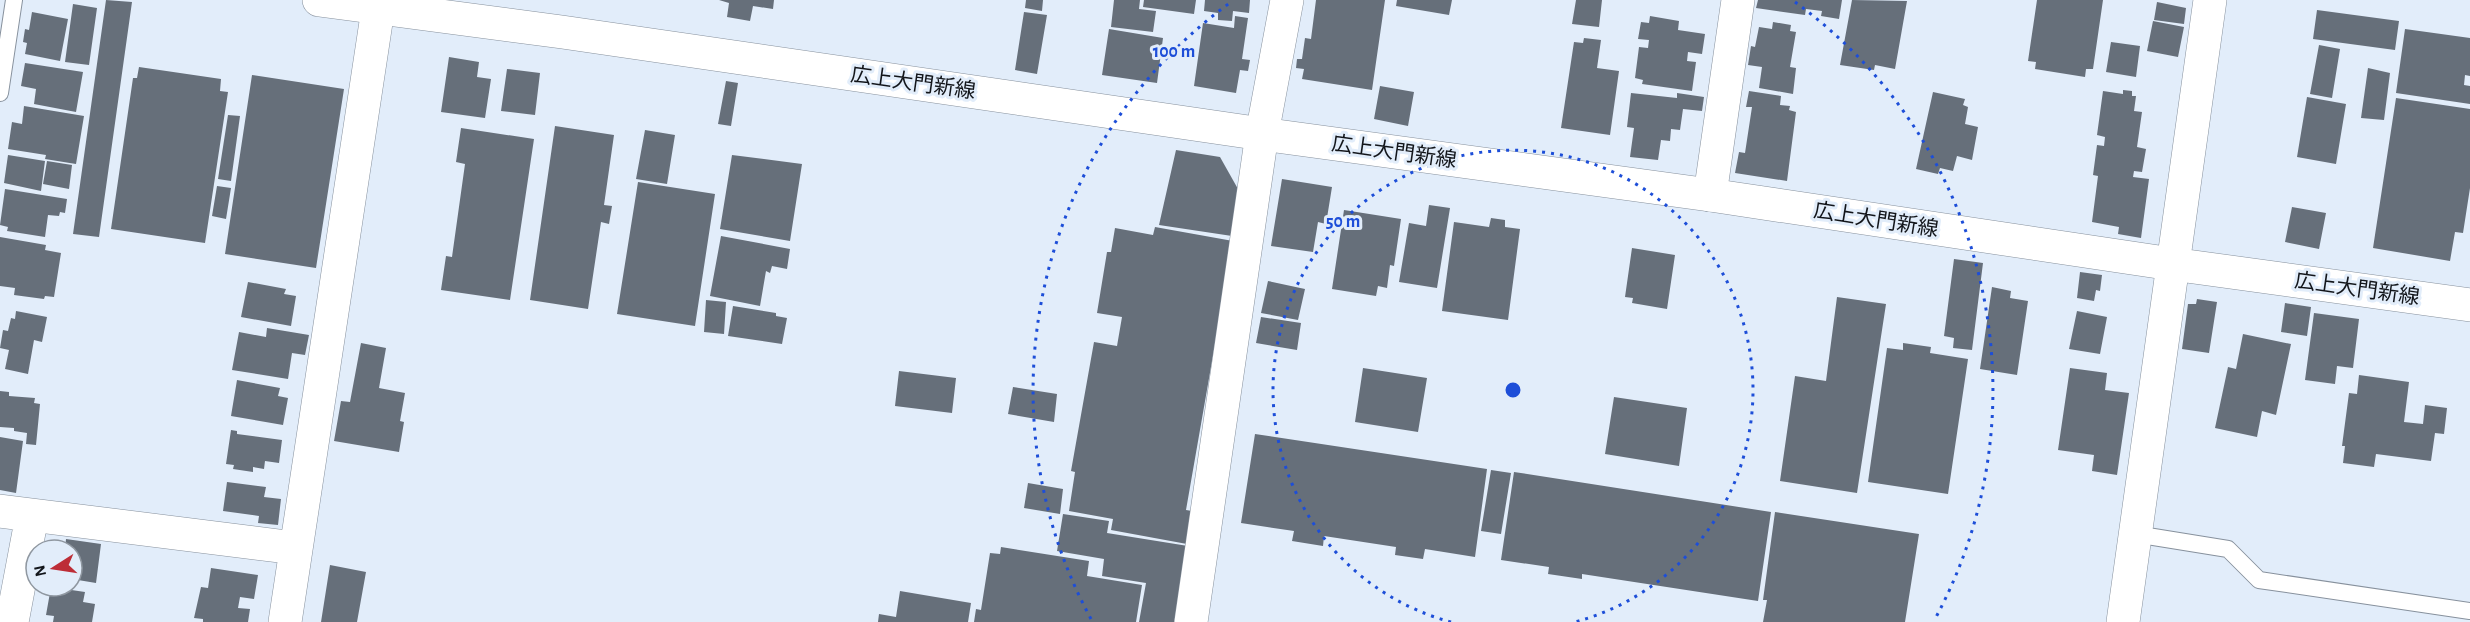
<svg xmlns="http://www.w3.org/2000/svg" width="2470" height="622" font-family="'Alegreya Sans','Noto Sans JP',sans-serif">
<style>
.building{fill:#666f7a}
.lines{fill:none;stroke-linecap:round;stroke-linejoin:round}
.lane-casing{stroke:#87919d;stroke-width:18}
.street-casing{stroke:#87919d;stroke-width:34}
.secondary-casing{stroke:#87919d;stroke-width:34}
.lane{stroke:#fff;stroke-width:16}
.street{stroke:#fff;stroke-width:33}
.secondary{stroke:#fff;stroke-width:33}
.ring{fill:none;stroke:#1d4ed8;stroke-width:3;stroke-dasharray:3 6}
.labels{text-anchor:middle;dominant-baseline:central;stroke-width:6;stroke-linejoin:round;paint-order:stroke}
.street-label{font-size:21px;fill:#12151a;stroke:#e2edfa}
.centre{fill:#1d4ed8;stroke:#e2edfa;stroke-width:3}
.ring-label{font-size:18px;text-anchor:middle;font-weight:bold;fill:#1d4ed8;stroke:#e2edfa;stroke-width:6;stroke-linejoin:round;paint-order:stroke}
</style>
<rect width="100%" height="100%" fill="#e2edfa"/>
<!-- building -->
<path class="building" d="M106,0L132,2L99,237L73,234Z
M719,0H774L773,9L753,6L750,21L727,17L729,3Z
M1026,0H1043L1042,11L1025,8Z
M1114,0H1140L1139,9L1156,11L1153,32L1111,27Z
M1144,0H1196L1194,14L1143,7Z
M1205,0H1250L1249,13L1233,11L1232,21L1218,20V13L1204,11Z
M1316,0H1385L1372,90L1302,79L1304,69L1296,68L1297,59H1302L1305,38L1311,39Z
M1397,0H1452L1449,15L1396,6Z
M1576,0H1602L1599,27L1572,24Z
M1758,0H1842L1839,19L1821,16L1822,11L1806,9L1805,15L1756,8Z
M1852,0L1907,1L1895,69L1875,65L1874,70L1840,65Z
M2037,0H2103L2093,69H2086L2085,77L2035,69L2036,62L2028,61Z
M2157,2L2186,8L2184,24L2154,20Z
M73,4L97,8L89,65L65,62Z
M2317,10L2399,21L2395,50L2313,39Z
M32,12L68,19L60,61L25,54L27,43L23,42L25,29L29,30Z
M1024,12L1047,15L1037,74L1015,70Z
M1235,16L1248,18L1242,59L1250,60L1248,71L1240,70L1236,93L1194,86L1203,23L1234,28Z
M1650,16L1679,21L1678,30L1705,34L1702,54L1688,52L1687,61L1696,62L1692,91L1642,84L1643,80L1635,78L1639,47L1648,48L1649,40L1638,39L1641,22L1649,23Z
M2153,21L2184,27L2178,57L2147,51Z
M1773,22L1791,25L1790,31L1796,32L1790,67L1796,68L1793,94L1759,88L1762,67L1748,65L1751,46L1755,47L1759,27L1772,29Z
M1109,29L1163,38L1157,83L1102,75Z
M2405,29L2470,38V76L2465,75L2464,85L2470,86V104L2396,93Z
M1584,38L1601,40L1597,68L1619,71L1610,135L1561,128L1574,42L1583,43Z
M2111,42L2140,46L2136,77L2106,72Z
M2319,45L2340,49L2332,98L2310,94Z
M449,57L479,62L477,77L491,79L485,118L441,112Z
M25,63L83,72L76,112L34,104L36,89L21,86Z
M139,67L221,79L220,91L228,92L205,243L111,229L133,78H137Z
M2368,68L2390,73L2384,120L2361,118Z
M507,69L540,73L535,115L501,111Z
M252,75L344,89L316,268L225,254Z
M726,81L738,83L731,126L718,124Z
M1380,86L1414,92L1408,126L1374,119Z
M2123,90L2132,91V96H2136L2134,111L2142,112L2137,147L2146,149L2142,172L2134,171L2133,177L2149,179L2141,238L2118,234L2119,227L2092,222L2098,176L2093,175L2097,145L2104,146L2105,137L2097,135L2103,91L2123,94Z
M1749,91L1781,96L1780,105L1790,106L1789,110L1796,112L1787,181L1735,173L1739,152L1745,153L1752,107H1746Z
M1933,92L1965,99L1963,105L1968,107L1965,124L1978,127L1972,160L1957,156L1953,171L1940,168L1938,174L1916,169Z
M1631,93L1677,98V93L1704,97L1702,111L1683,109L1680,130L1671,129L1670,141L1661,140L1658,160L1630,157L1634,128L1627,127Z
M2307,97L2346,104L2336,164L2297,157Z
M2396,98L2470,109V188L2463,233L2455,232L2450,261L2373,248Z
M24,106L84,116L76,164L45,159L46,155L8,149L12,122L22,124Z
M228,115L240,116L231,181L218,179Z
M555,126L614,135L604,205L612,206L609,224L601,222L588,309L530,300Z
M461,128L534,139L510,300L441,290L446,256L452,257L465,164L456,162Z
M645,130L675,135L667,184L636,179Z
M1176,150L1220,157L1238,189L1232,236L1159,225Z
M8,155L45,161L41,191L4,183Z
M732,155L802,164L790,241L720,229Z
M47,161L72,165L69,189L43,184Z
M1282,179L1332,187L1326,224L1318,222L1313,252L1271,246Z
M638,182L715,194L695,326L617,314Z
M217,186L231,188L226,219L212,216Z
M5,189L67,199L65,213L60,212L59,216L48,215L45,237L7,231L8,227L0,225Z
M1429,205L1450,208L1437,288L1399,282L1409,223L1426,226Z
M2292,207L2326,213L2319,249L2285,242Z
M1344,210L1401,219L1394,266L1390,265L1387,288L1378,286L1376,296L1332,289Z
M1491,218L1505,220V227L1520,229L1508,320L1442,311L1454,222L1489,227Z
M1155,227L1233,241L1186,510L1192,511L1187,544L1111,530L1113,519L1069,511L1075,472L1071,471L1094,342L1117,346L1122,317L1097,313L1107,252H1111L1115,228L1153,235Z
M721,236L790,249L787,269L772,266L770,273L766,271L760,306L710,296Z
M0,237L46,245L45,250L61,253L54,297L45,296L44,299L14,295L15,288L0,286Z
M1632,248L1675,255L1667,309L1632,303L1633,298L1625,297Z
M1954,259L1983,263L1972,350L1953,348L1954,338L1944,336Z
M2080,272L2102,275L2100,291L2096,290L2094,301L2077,298Z
M1268,281L1305,289L1298,320L1261,313Z
M248,282L286,289L284,294L296,296L291,326L241,317Z
M1992,287L2011,291L2010,298L2028,301L2017,375L1980,369Z
M1837,297L1886,304L1857,493L1780,481L1795,376L1826,381Z
M2197,299L2217,302L2209,353L2182,349L2188,304H2196Z
M706,300L726,302L724,334L704,332Z
M2285,303L2311,307L2307,336L2281,332Z
M733,306L776,313V316L787,318L782,344L728,336Z
M16,311L47,317L42,342L34,340L28,374L5,369L9,350L0,348L3,330L8,331L11,318L15,319Z
M2077,311L2107,317L2100,354L2069,349Z
M2314,313L2359,319L2353,368L2337,366L2335,384L2305,380Z
M1261,317L1301,323L1297,350L1256,343Z
M267,328L309,335L305,355L292,353L288,379L232,370L239,332L266,337Z
M2243,334L2291,344L2276,415L2262,411L2257,437L2215,428L2228,367L2236,369Z
M361,343L386,348L379,388L405,393L400,421L404,422L399,452L334,441L341,401L350,402Z
M1903,343L1931,347L1930,353L1968,359L1948,494L1868,482L1887,348L1903,350Z
M1363,368L1427,378L1418,432L1355,422Z
M2070,368L2107,373L2105,390L2129,393L2117,475L2092,471L2094,455L2058,450Z
M899,371L956,378L952,413L895,406Z
M2359,375L2409,382L2404,422L2423,424L2425,405L2447,408L2444,434L2435,433L2431,461L2376,454L2374,467L2343,463L2345,446H2342L2349,393L2357,394Z
M237,380L280,388L278,396L288,398L283,425L231,416Z
M1013,387L1057,394L1054,422L1008,414Z
M0,391L9,392V396L35,398L34,403L40,404L36,445L26,444L27,433L14,431V428L0,427Z
M1614,397L1687,408L1679,466L1605,454Z
M231,430L237,431V434L282,440L279,463L265,461L264,469L253,467V472L233,469L234,465L226,464Z
M1255,434L1487,469L1475,557L1425,549L1423,559L1395,555L1396,547L1324,536L1323,546L1292,541L1294,531L1241,523Z
M0,437L23,441L16,493L0,490Z
M1491,470L1511,473L1501,534L1481,531Z
M1514,472L1771,512L1758,601L1582,574V579L1548,574L1549,567L1501,560Z
M227,482L266,487L264,497L281,499L278,525L258,523L259,516L223,511Z
M1028,483L1063,489L1060,514L1024,508Z
M1775,512L1919,534L1905,622H1763L1767,600H1763Z
M1063,514L1109,521L1107,533L1188,546L1175,622H1139L1146,583L1102,576L1104,559L1057,551Z
M66,539L101,544L96,583L72,579V550H65Z
M1001,547L1089,561L1087,576L1142,585L1136,622H974L976,609L981,610L990,553L1000,554Z
M330,565L366,572L357,622H321Z
M211,568L258,575L254,599L240,597L238,608L250,609L248,622H203V619L194,618L201,587L208,588Z
M51,587L85,592L83,602L95,604L92,622H53L54,616L46,615Z
M900,591L971,603L968,622H878L879,614L896,617Z"/>
<g class="lines">
<defs>
<path id="lane" d="M0,93L14,0
M2135,534L2228,549L2259,580L2470,611"/>
<path id="street" d="M1710,195L1738,0
M0,511L295,548
M12,622L32,516
M285,622L378,9
M1191,622L1262,134L1287,0"/>
<path id="secondary" d="M319,0L562,32L1262,134L1710,195L2172,264L2470,305
M2123,622L2210,0"/>
</defs>
<!-- lane casing -->
<use href="#lane" class="lane-casing"/>
<!-- street casing -->
<use href="#street" class="street-casing"/>
<!-- secondary casing -->
<use href="#secondary" class="secondary-casing"/>
<!-- lane -->
<use href="#lane" class="lane"/>
<!-- street -->
<use href="#street" class="street"/>
<!-- secondary -->
<use href="#secondary" class="secondary"/>
</g>
<!-- distance rings -->
<g class="ring">
<path d="M1451 622A240 240 0 1 1 1575 622"/>
<path d="M1091 619A480 480 0 0 1 1231 2M1795 2A480 480 0 0 1 1935 619"/>
</g>
<g class="labels">
<!-- street labels -->
<g class="street-label">
<text transform="translate(913 83) rotate(8)">広上大門新線</text>
<text transform="translate(1394 152) rotate(8)">広上大門新線</text>
<text transform="translate(1876 220) rotate(9)">広上大門新線</text>
<text transform="translate(2357 289) rotate(8)">広上大門新線</text>
</g>
</g>
<circle cx="1513" cy="390" r="9" class="centre"/>
<g class="ring-label">
<text x="1174" y="57">100 m</text>
<text x="1343" y="227">50 m</text>
</g>
<!-- north arrow -->
<g transform="translate(54 568) rotate(258)"><circle r="28" fill="#e2edfa" stroke="#8f97a0" stroke-width="1.5"/>
<path d="M0-4.5L10 22L0 15L-10 22Z" fill="#bd2d37"/>
<text y="-9" font-size="16" font-weight="bold" text-anchor="middle" fill="#12151a">N</text>
</g>
</svg>
